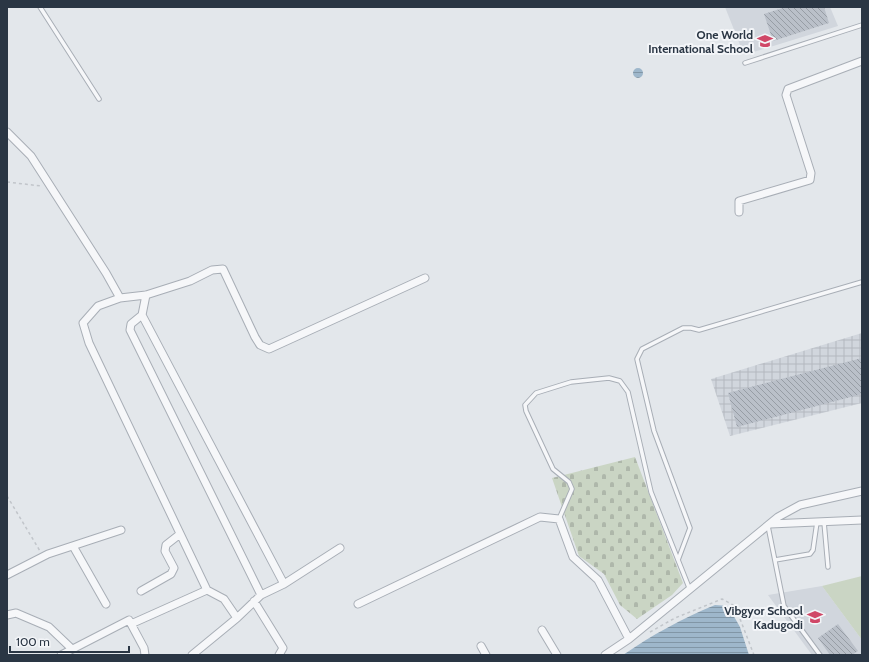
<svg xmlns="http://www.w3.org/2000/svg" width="869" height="662" font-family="Cabin,sans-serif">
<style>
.built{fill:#d1d6dd}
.industrial{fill:url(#industrial-grid)}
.green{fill:#cad5c4}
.cemetery{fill:url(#cemetery-stones)}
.water{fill:url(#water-rules)}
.building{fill:url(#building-back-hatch)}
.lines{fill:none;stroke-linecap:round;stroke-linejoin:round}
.lane-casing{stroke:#a8aeb6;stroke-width:5.5}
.street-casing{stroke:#a8aeb6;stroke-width:9}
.path{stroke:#c1c5ca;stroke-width:1.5;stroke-dasharray:3 3;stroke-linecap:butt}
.lane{stroke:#f6f7f9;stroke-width:3.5}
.street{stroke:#f6f7f9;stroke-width:7}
.labels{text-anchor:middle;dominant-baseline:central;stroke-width:4;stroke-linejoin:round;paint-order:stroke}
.poi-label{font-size:12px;font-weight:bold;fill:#2a3644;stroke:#f3f5f8;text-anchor:end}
</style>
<defs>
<pattern id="industrial-grid" width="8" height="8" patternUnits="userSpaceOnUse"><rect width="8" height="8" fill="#d1d6dd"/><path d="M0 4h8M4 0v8" fill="none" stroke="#b4b8bf"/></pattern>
<pattern id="cemetery-stones" width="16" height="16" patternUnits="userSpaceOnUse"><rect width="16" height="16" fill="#cad5c4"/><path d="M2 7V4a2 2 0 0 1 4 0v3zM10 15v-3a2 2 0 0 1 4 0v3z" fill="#aeb7aa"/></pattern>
<pattern id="water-rules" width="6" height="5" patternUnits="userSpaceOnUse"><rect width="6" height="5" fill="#9eb7cb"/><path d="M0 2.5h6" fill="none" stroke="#8196a6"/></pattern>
<pattern id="building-back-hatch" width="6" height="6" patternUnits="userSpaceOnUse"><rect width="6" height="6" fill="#bac0c9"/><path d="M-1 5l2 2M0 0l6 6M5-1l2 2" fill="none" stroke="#979da5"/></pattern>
</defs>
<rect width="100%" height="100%" fill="#e3e7eb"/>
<!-- built -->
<path class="built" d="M725,7H830L838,26L744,55Z
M822,586L862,640V655H812L768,595Z"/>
<!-- industrial -->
<path class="industrial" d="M862,333V403L730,436L711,379Z"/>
<!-- green -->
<path class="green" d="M862,576V640L822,586Z"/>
<!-- cemetery -->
<path class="cemetery" d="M635,457L683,583L672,595L637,619L620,605L604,574L579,556L552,478Z"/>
<!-- water -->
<path class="water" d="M633 73a5 5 0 1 1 10 0a5 5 0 1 1-10 0Z
M715,605L728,606L740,627L749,655H623C652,635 683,618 715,605Z"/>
<!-- building -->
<path class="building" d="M786,7H824L829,23L773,41L764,14Z
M862,358V394L737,427L728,393Z
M838,624L858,651L852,655H830L818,638Z"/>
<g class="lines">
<defs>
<path id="lane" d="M40,7L99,99
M745,63L862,25
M559,519L572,489L569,482L553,469L526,411L525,405L536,393L571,382L609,378L620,381L628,392L651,492L690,590
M824,522L828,567
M768,526L784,606L820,655
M678,560L690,528L654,431L637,359L642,349L683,328H691L699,330L862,282
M775,560L810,554L813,550L817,522"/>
<path id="street" d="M7,132L31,156L106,273L120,298L98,306L83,323L89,343L207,590L131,624
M739,212V201L810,180L811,173L786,95L788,89L862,61
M146,295L142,315L131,324L130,330L261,595
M120,298L146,295L190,281L212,270L223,269L255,337L260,345L269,349L425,278
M142,315L284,584
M770,524L862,520
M73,546L106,604
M7,575L48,554L121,530
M207,590L224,599L237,618
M141,591L171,574L174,568L165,551L166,545L180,534
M254,601L283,648L279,655
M358,604L540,517L559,519L573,557L598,580L629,639
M7,615L16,613L49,627L72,649
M542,630L557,655
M481,646L486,655
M61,655L129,620L144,648L145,655
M192,655L237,618L261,595L284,584L340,548
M605,655L629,639L778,517L800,505L862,491"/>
</defs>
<!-- lane casing -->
<use href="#lane" class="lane-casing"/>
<!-- street casing -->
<use href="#street" class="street-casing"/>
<!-- path -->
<path class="path" d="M7,182L41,186
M7,496L40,551
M650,632L675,618L722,599L735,606L754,655"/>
<!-- lane -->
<use href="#lane" class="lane"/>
<!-- street -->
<use href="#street" class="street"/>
</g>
<!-- icons -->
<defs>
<symbol id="school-bare" viewBox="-9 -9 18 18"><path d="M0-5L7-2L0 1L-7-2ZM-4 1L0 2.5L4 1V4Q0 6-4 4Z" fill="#d04767" stroke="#f3f5f8" stroke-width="2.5" paint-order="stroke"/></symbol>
</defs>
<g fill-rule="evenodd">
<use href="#school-bare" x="754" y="30" width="22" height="22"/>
<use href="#school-bare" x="804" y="606" width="22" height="22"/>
</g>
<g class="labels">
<!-- poi labels -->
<g class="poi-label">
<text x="753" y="34">One World<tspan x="753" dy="14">International School</tspan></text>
<text x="803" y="610">Vibgyor School<tspan x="803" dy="14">Kadugodi</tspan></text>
</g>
</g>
<!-- border -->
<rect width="869" height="662" fill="none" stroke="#2a3644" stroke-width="16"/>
<!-- scale -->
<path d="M10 646v6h119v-6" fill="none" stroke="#2a3644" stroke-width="2"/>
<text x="16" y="646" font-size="12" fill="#2a3644" stroke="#f3f5f8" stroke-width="3" paint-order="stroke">100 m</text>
</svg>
